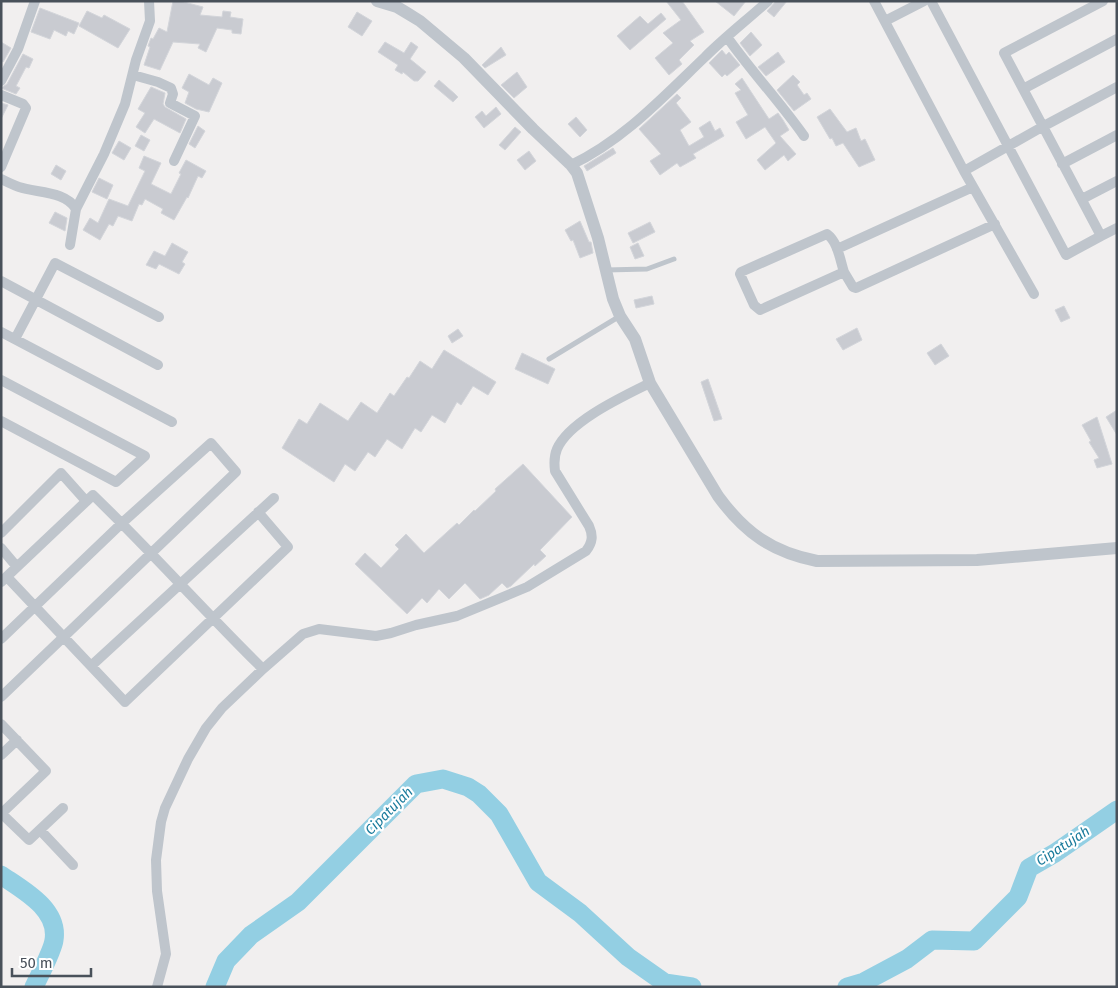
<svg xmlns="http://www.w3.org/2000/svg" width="1118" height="988" font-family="'Fira Sans',sans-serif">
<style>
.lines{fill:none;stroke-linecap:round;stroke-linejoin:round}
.river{stroke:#93cfe3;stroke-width:19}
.building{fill:#c9cbd1;stroke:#d3d5da}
.service{stroke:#bfc5cc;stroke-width:5}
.minor{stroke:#bfc5cc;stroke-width:10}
.tertiary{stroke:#bfc5cc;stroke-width:12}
.labels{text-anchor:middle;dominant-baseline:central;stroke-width:4.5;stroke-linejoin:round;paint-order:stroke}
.water-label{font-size:14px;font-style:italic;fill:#1a7b9c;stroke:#fff}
</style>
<rect width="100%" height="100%" fill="#f1efef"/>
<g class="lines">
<!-- river -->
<path class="river" d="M1,875C23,890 59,909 54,940C53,950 39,976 34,987
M215,987L226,961L251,935L298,902L416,784L443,779L468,787L479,794L499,814L538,882L580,913L628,957L665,983L692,987
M847,987L864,982L907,959L932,940L974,941L1018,897L1029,868L1055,853L1117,810"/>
</g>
<!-- building -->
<path class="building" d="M173,1H180L203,7L200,15L222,17L223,11L231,12L230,17L243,19L241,34L232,33V30L217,28L206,52L198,48L200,44L173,42L160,70L144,65L150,47L148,46L151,38L153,39L159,28L167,32Z
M666,1H682L704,32L690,41L694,45L679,60L682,64L669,75L655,58L673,43L663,33L681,20Z
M715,1H746L734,16Z
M776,1H787L774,17L767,11Z
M40,8L79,23L74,34L68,31L66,36L54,30L50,39L31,32Z
M87,11L102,18L104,15L130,29L118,48L79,26Z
M357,12L372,21L362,36L348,27Z
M661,13L666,19L630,50L617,36L640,16L648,24Z
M751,32L762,45L750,56L740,43Z
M1,42L11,48L3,62L1,61Z
M385,42L404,53L411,42L418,47L410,59L426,72L418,81H414L403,72L402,74L395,70L398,65L378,52Z
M501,47L506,55L485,68L482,65Z
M722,50L726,55L729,52L740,65L727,76L725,74L722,77L709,63Z
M778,52L785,62L766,76L758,67Z
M23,54L33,59L29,68L26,67L16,86L20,88L16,94L1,88L7,84Z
M517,72L527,87L514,98L501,85Z
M189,74L209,85L213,78L222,83L209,112L196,109L185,103L189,92L182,88Z
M793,75L800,82L797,85L804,95L807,93L811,99L794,111L777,90Z
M742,78L769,119L778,113L783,120L789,130L780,136L796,154L788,161L784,155L765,170L757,160L776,143L765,127L746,139L736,122L748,115L735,93L741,90L735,84Z
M439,80L455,94L458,97L453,102L434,86Z
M151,87L165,93L163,104L165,107L186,119L180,133L154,119L145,133L136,127L145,113L138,109Z
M677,94L681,98L676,103L691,122L680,130L689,146L704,137L699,128L710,121L715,131L720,128L724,136L693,154L696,158L680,167L677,163L660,175L650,161L661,154L639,129Z
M1,103L8,105L1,119Z
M496,107L501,114L484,128L475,117L482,111L486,116Z
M830,109L847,132L856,128L861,141L865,139L875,160L859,167L843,143L836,146L832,138L830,139L817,117Z
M576,117L587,130L580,137L568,124Z
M198,126L205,131L195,148L189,144Z
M515,127L521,132L505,150L499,145Z
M141,135L150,140L144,151L135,146Z
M119,141L131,148L124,160L112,153Z
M613,148L616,153L587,171L584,166Z
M529,151L536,161L525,170L517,160Z
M144,156L161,163L151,184L171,194L181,174L179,173L186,160L206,171L202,178L198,176L188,198L187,197L174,220L161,213L163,209L145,199L142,205L139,204L132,221L118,216L113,226L109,224L100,240L83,230L90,218L98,223L109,199L128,206L145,171L139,168Z
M56,165L66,171L61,180L51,174Z
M99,178L113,185L107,199L92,192Z
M55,212L67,218L65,231L49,223Z
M580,221L589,242H591L593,253L580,258L573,240L571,241L565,230Z
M650,222L655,232L633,243L628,233Z
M172,243L188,252L182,262L185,264L179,274L159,264L156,269L146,265L154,251L165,256Z
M638,243L644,256L635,259L630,247Z
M652,296L654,304L636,308L634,300Z
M1064,306L1070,318L1061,322L1055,310Z
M857,328L862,340L843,350L836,339Z
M458,329L463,336L452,343L448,336Z
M941,344L949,356L935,365L927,353Z
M444,350L496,382L488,395L473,386L461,405L457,402L445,423L432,415L421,432L415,428L402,449L387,439L375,457L368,452L355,471L345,464L334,482L282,448L299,419L307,424L320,403L348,421L361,402L377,413L390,393L394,396L407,377L409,378L420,361L432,369Z
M522,353L555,369L548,384L515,369Z
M708,379L722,419L714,421L701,382Z
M1117,410V435L1106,417Z
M1097,417L1112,464L1097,468L1094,460L1099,458L1089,442L1091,441L1082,425Z
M523,464L572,517L540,550L546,556L535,566L534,564L511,586L507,588L502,583L489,595L480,599L465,583L449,599L439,589L427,603L422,598L407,614L355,564L365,553L381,568L399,549L395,545L406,534L424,553L457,523L459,525L474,510L475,511L496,491L495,489Z"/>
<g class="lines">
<!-- service -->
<path class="service" d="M606,270L647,269L674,259
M549,359L620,316"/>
<!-- minor -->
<path class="minor" d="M874,1L964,171L1034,294
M931,1L1066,255L1101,236
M1103,1L1004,53L1101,236L1117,228
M885,21L924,1
M727,37C751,71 780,102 804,136
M133,75L158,82L171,88L173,94L170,103L195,116L174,161
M1,81L18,49L35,1
M1023,89L1117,39
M1,95L23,104L26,108L1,167
M1062,164L1117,135
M571,165C624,140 664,96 705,57C725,37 747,20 768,1
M964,171L1042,127L1117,87
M1,179C7,182 13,185 19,187C37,193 66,191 76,209L70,245
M1082,199L1117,181
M76,209L104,154L125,104L136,60L150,21L149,1
M837,249L973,187
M844,272C840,260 838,242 827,234L741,272L740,274L754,305L760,310L844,272L853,287L856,288L995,224
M1,281L158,365
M1,332L172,422
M15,339L55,263L159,317
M1,380L145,456L116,482L1,421
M1,533L61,473L86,501
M1,548L17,567
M7,577L125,702L288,547L258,512
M1,582L93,495C151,551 205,612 263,669
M1,639L122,523L211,443L236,472L1,697
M91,666L274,498
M1,724L46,771L2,813
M1,755L17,740
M1,813L29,840L63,808
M40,830L73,865
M157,987L166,954L157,891L156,860L161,822L165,808L188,759L206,728L222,708L263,669L303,634L319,629L376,636L391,633L416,625L457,616L527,587L586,551C593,542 593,535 589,526L555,471C554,463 554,456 557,449C569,421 624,396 650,383"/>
<!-- tertiary -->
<path class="tertiary" d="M377,1L397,7L407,13L420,21L464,58L533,129L571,165L577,173L598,238L613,299L620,316L635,339L650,383L718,496C745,533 772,552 817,561L977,560L1117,548"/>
</g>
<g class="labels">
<!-- water labels -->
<g class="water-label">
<text transform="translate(389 811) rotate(-45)">Cipatujah</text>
<text transform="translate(1063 846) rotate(-33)">Cipatujah</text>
</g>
</g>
<!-- border -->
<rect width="1118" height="988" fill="none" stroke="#49515a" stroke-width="5"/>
<!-- scale -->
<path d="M12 968v8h79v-8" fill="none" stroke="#49515a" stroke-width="2.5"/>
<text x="20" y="968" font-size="15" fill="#49515a" stroke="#ffffff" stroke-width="4" paint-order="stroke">50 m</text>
</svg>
